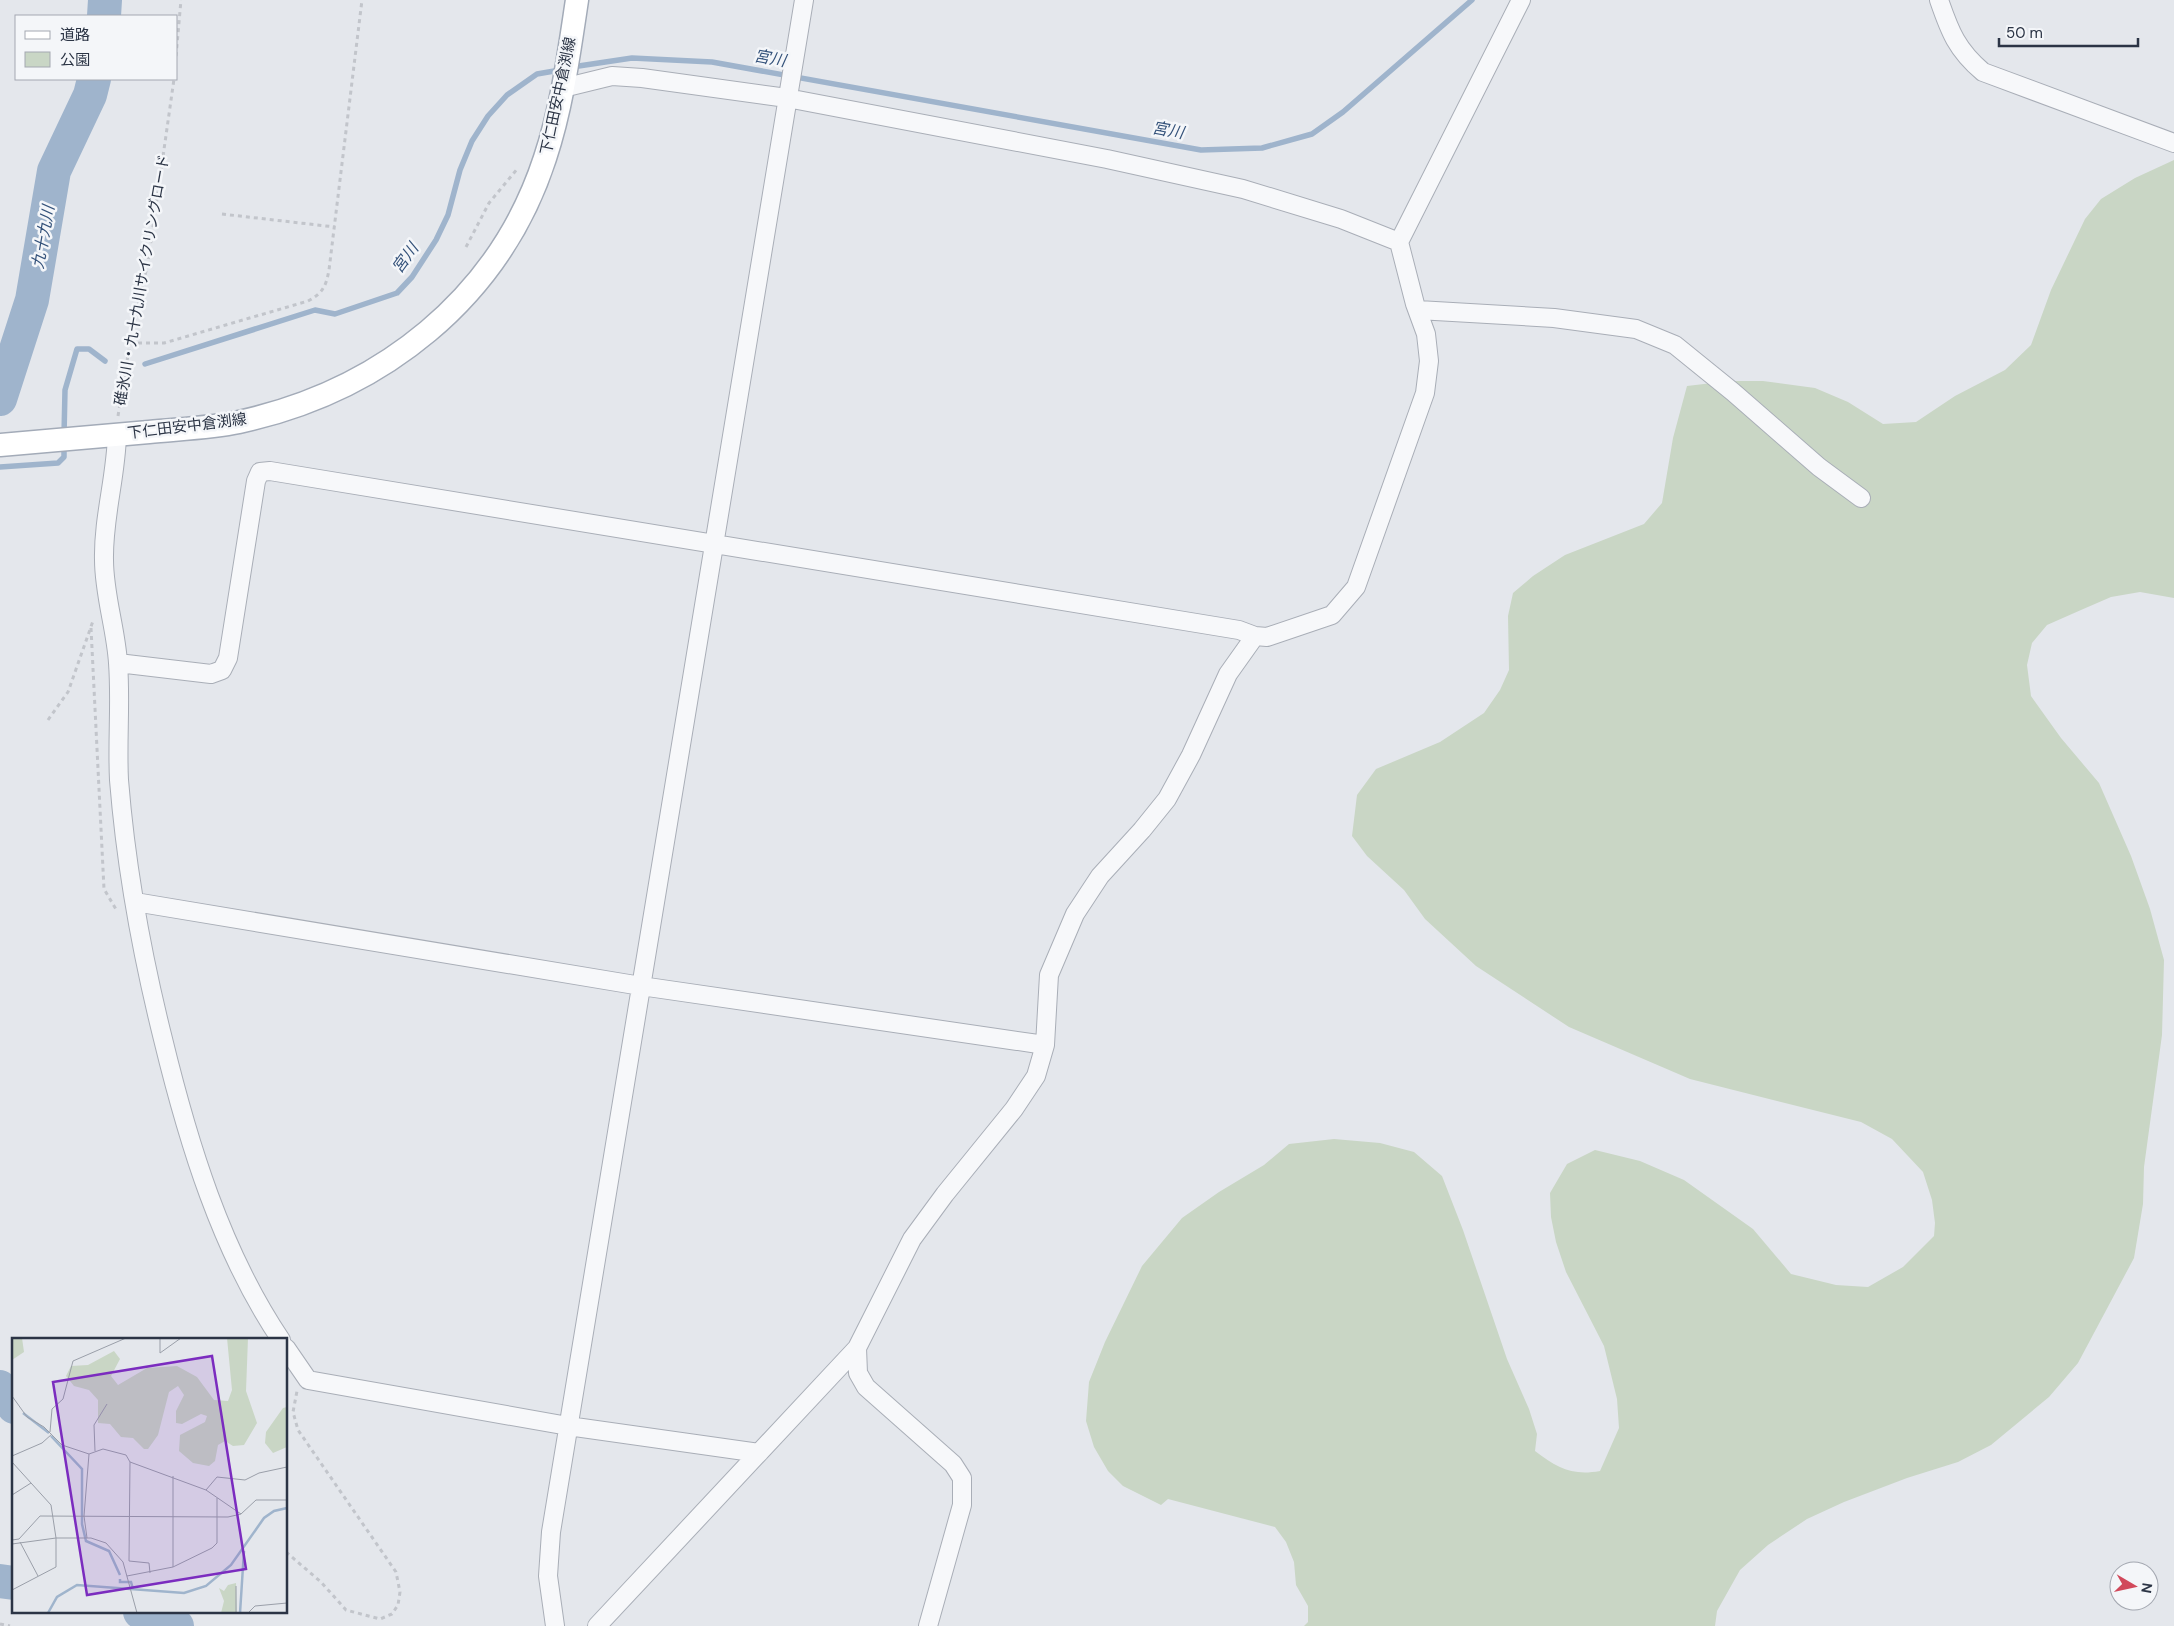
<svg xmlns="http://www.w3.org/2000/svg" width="2174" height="1626" font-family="'DM Sans','Noto Sans JP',sans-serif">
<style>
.green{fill:#c9d6c5}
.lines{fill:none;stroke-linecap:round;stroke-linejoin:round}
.stream{stroke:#9fb4cc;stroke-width:5.5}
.river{stroke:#9fb4cc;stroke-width:34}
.minor-casing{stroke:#a9aeb7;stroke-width:20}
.major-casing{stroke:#a3abb8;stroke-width:25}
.path{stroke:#c2c5cb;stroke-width:3;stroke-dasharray:4 4;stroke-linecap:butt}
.minor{stroke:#f7f8fa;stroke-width:18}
.major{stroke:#fff;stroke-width:22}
.labels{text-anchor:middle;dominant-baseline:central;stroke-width:5;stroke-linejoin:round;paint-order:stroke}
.street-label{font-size:15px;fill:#2b3445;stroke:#f4f6f9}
.water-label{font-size:16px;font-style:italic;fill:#34527a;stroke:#f4f6f9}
.inset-river{fill:none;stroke:#9fb4cc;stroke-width:2.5}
.inset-road{fill:none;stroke:#9a9fa9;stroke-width:1}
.view{fill:#7b2cbf;fill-opacity:0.15;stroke:#7b2cbf;stroke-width:2.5}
.inset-edge{fill:none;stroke:#2b3445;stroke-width:2.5}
</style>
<rect width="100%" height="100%" fill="#e4e7ec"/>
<!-- green -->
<path class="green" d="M2174,160V598L2140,592L2111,597L2081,610L2047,625L2032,643L2027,665L2031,696L2061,738L2099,783L2131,856L2150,909L2164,960L2162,1035L2144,1167L2143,1204L2134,1258L2078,1363L2049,1397L1991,1445L1958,1462L1907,1478L1844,1502L1807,1519L1768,1545L1740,1570L1717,1611L1715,1626H1304L1308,1622V1606L1296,1585L1294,1562L1286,1542L1275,1527L1168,1499L1161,1505L1123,1486L1108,1471L1094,1447L1086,1421L1089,1382L1105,1342L1142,1266L1182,1218L1219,1192L1264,1165L1289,1144L1334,1139L1380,1143L1414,1152L1442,1176L1463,1230L1507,1359L1529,1409L1537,1434L1535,1451C1557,1468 1572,1476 1600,1471L1619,1428L1617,1399L1604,1346L1566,1272L1556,1242L1551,1217L1550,1193L1567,1164L1595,1150L1640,1161L1684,1180L1753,1229L1791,1274L1836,1285L1868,1287L1903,1267L1934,1236L1935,1223L1932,1200L1923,1172L1892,1139L1861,1122L1690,1079L1569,1027L1476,966L1425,919L1404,890L1367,856L1352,836L1357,795L1376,769L1440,742L1484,713L1500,690L1509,670L1508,616L1513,593L1533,576L1565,555L1644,524L1662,503L1673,438L1687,386L1729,381H1763L1815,388L1848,402L1883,424L1916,422L1955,396L2005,370L2031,345L2051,290L2085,219L2101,199L2135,178Z"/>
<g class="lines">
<!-- stream -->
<path class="stream" d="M572,67L632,58L712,62L1201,150L1262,148L1312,134L1343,112L1472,0
M145,364L315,310L335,314L397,293L412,277L436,240L448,215L460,170L472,141L488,116L507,95L537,74L560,70
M64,435L65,390L77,349H89L105,361
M0,467L58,463L64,457V444"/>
<!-- river -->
<path class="river" d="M104,16L105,0
M0,399L32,300L54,171L90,95L94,79
M0,1387L14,1407
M0,1581L14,1583
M140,1612L177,1626"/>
<defs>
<path id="minor" d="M1939,0C1950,32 1957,50 1983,72L2174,143
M563,88L612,76L642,78L787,98L1107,159L1243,189L1341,219L1399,242
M1418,310L1554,318L1636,329L1675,345L1733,392L1819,467L1861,498
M117,435C116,477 103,518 104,560C104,595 116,629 118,663C121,702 117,741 119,780C126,867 142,955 163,1039C188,1142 221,1251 281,1340
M118,663L211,674L222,670L228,658L256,481L260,472L270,471L1239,630L1255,636L1267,637L1332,615L1356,587L1425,393L1429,361L1426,334L1415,304L1399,242L1521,0
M135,902L641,986L1045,1045
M286,1348L308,1380L568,1426L759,1453
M857,1348L858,1373L866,1387L953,1464L962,1478V1505L928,1626
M555,1626L548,1576L551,1532L804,0
M597,1626L857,1348L912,1239L945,1194L1014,1109L1036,1076L1045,1045L1049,975L1075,914L1100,876L1142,830L1167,799L1191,755L1228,674L1255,636"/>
<path id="major" d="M0,445C50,441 99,436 149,432C179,429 210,428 239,422C381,391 499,299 545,158C562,107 569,53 577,0"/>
</defs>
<!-- minor casing -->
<use href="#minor" class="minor-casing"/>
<!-- major casing -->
<use href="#major" class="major-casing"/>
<!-- path -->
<path class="path" d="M176,56L181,0
M222,214L335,227
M466,247L489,203L518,168
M130,343H164L308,301C323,293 326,286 329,270L362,0
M118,416L130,343L148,262L174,79
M91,628L104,889L117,911
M48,720L68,692L93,621
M286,1552L321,1582L346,1610L380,1619L392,1614L398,1605L400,1592L396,1572L298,1430L293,1412L297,1391
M0,1624L10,1626"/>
<!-- minor -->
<use href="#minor" class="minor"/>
<!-- major -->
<use href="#major" class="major"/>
</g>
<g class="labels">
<!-- street labels -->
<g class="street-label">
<text transform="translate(558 96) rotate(-78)">下仁田安中倉渕線</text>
<text transform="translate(142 280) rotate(-80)">碓氷川・九十九川サイクリングロード</text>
<text transform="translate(187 426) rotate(-7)">下仁田安中倉渕線</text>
</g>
<!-- water labels -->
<g class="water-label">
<text transform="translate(770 58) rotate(10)">宮川</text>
<text transform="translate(1168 130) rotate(10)">宮川</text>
<text transform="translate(43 237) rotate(-80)">九十九川</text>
<text transform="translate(405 258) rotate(-54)">宮川</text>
</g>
</g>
<!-- overview -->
<g transform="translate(12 1338)">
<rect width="275" height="275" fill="#e4e7ec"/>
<path d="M0,0H10L12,14L0,22ZM215,0H236L234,53L245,85L232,107L221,108L213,103L206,107L203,123L197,128L181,125L167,113L168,97L193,84L195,78L189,76L170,86L164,85V73L172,57L166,48L157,54L146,97L136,111H132L121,100L109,99L98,86L86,85V62L77,52L62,48L54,38L59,28L76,27L102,13L108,21L99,38L106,47L135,30L165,28L185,39L202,62L216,63L220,52ZM275,69V109L261,115L253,105L254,94L271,70ZM224,245L225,275H209L212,263L207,250L212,253L216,247Z" fill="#c9d6c5"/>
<path class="inset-river" d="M11,75L37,95M39,98L70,131V186L74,203L97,213L108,237M108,241V244H119L121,251M36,275L45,259L65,247L172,255L194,248L219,227L252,180L262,173L275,170M228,275L232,213"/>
<path class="inset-road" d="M148,0V15L169,0M0,58L15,79L32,89L50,107L77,116L91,111L114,117L118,124L117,223L137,225L138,235M38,94L40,71L51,61L61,23L114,0M83,113L82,87L95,66M0,118L30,105L40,96M0,124L39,167L44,200M118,124L194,152L229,176M161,138V229M194,152L205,139L233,142L247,135L275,129M0,157L19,145M75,200L72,178L77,116M0,202L7,201L28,178L216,179L229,176L244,162H275M8,204L26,238M0,206L44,200H79L94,205L111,224L125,275M115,238L161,229L200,210L205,205V160M0,252L44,229V200M224,275V248M236,275L243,268L275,265"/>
<path class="view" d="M200,18L234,231L75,257L41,44Z"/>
<rect width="275" height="275" class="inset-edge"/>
</g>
<!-- legend -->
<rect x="15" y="15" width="162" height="65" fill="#f4f6f9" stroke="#a4a8b1"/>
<rect x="25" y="31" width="25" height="8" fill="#ffffff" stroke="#a4a8b1"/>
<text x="60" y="40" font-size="15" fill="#2b3445">道路</text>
<rect x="25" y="52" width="25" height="15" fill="#c9d6c5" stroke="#a4a8b1"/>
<text x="60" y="65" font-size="15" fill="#2b3445">公園</text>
<!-- north arrow -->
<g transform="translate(2134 1586) rotate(99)"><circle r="24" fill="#f4f6f9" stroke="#a4a8b1"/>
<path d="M0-4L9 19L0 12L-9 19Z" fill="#d1495b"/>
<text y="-8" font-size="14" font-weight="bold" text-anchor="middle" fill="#2b3445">N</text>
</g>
<!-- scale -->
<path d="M1999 38v8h139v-8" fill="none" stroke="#2b3445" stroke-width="2.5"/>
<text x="2006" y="38" font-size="15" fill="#2b3445" stroke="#f4f6f9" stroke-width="4" paint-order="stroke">50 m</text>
</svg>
